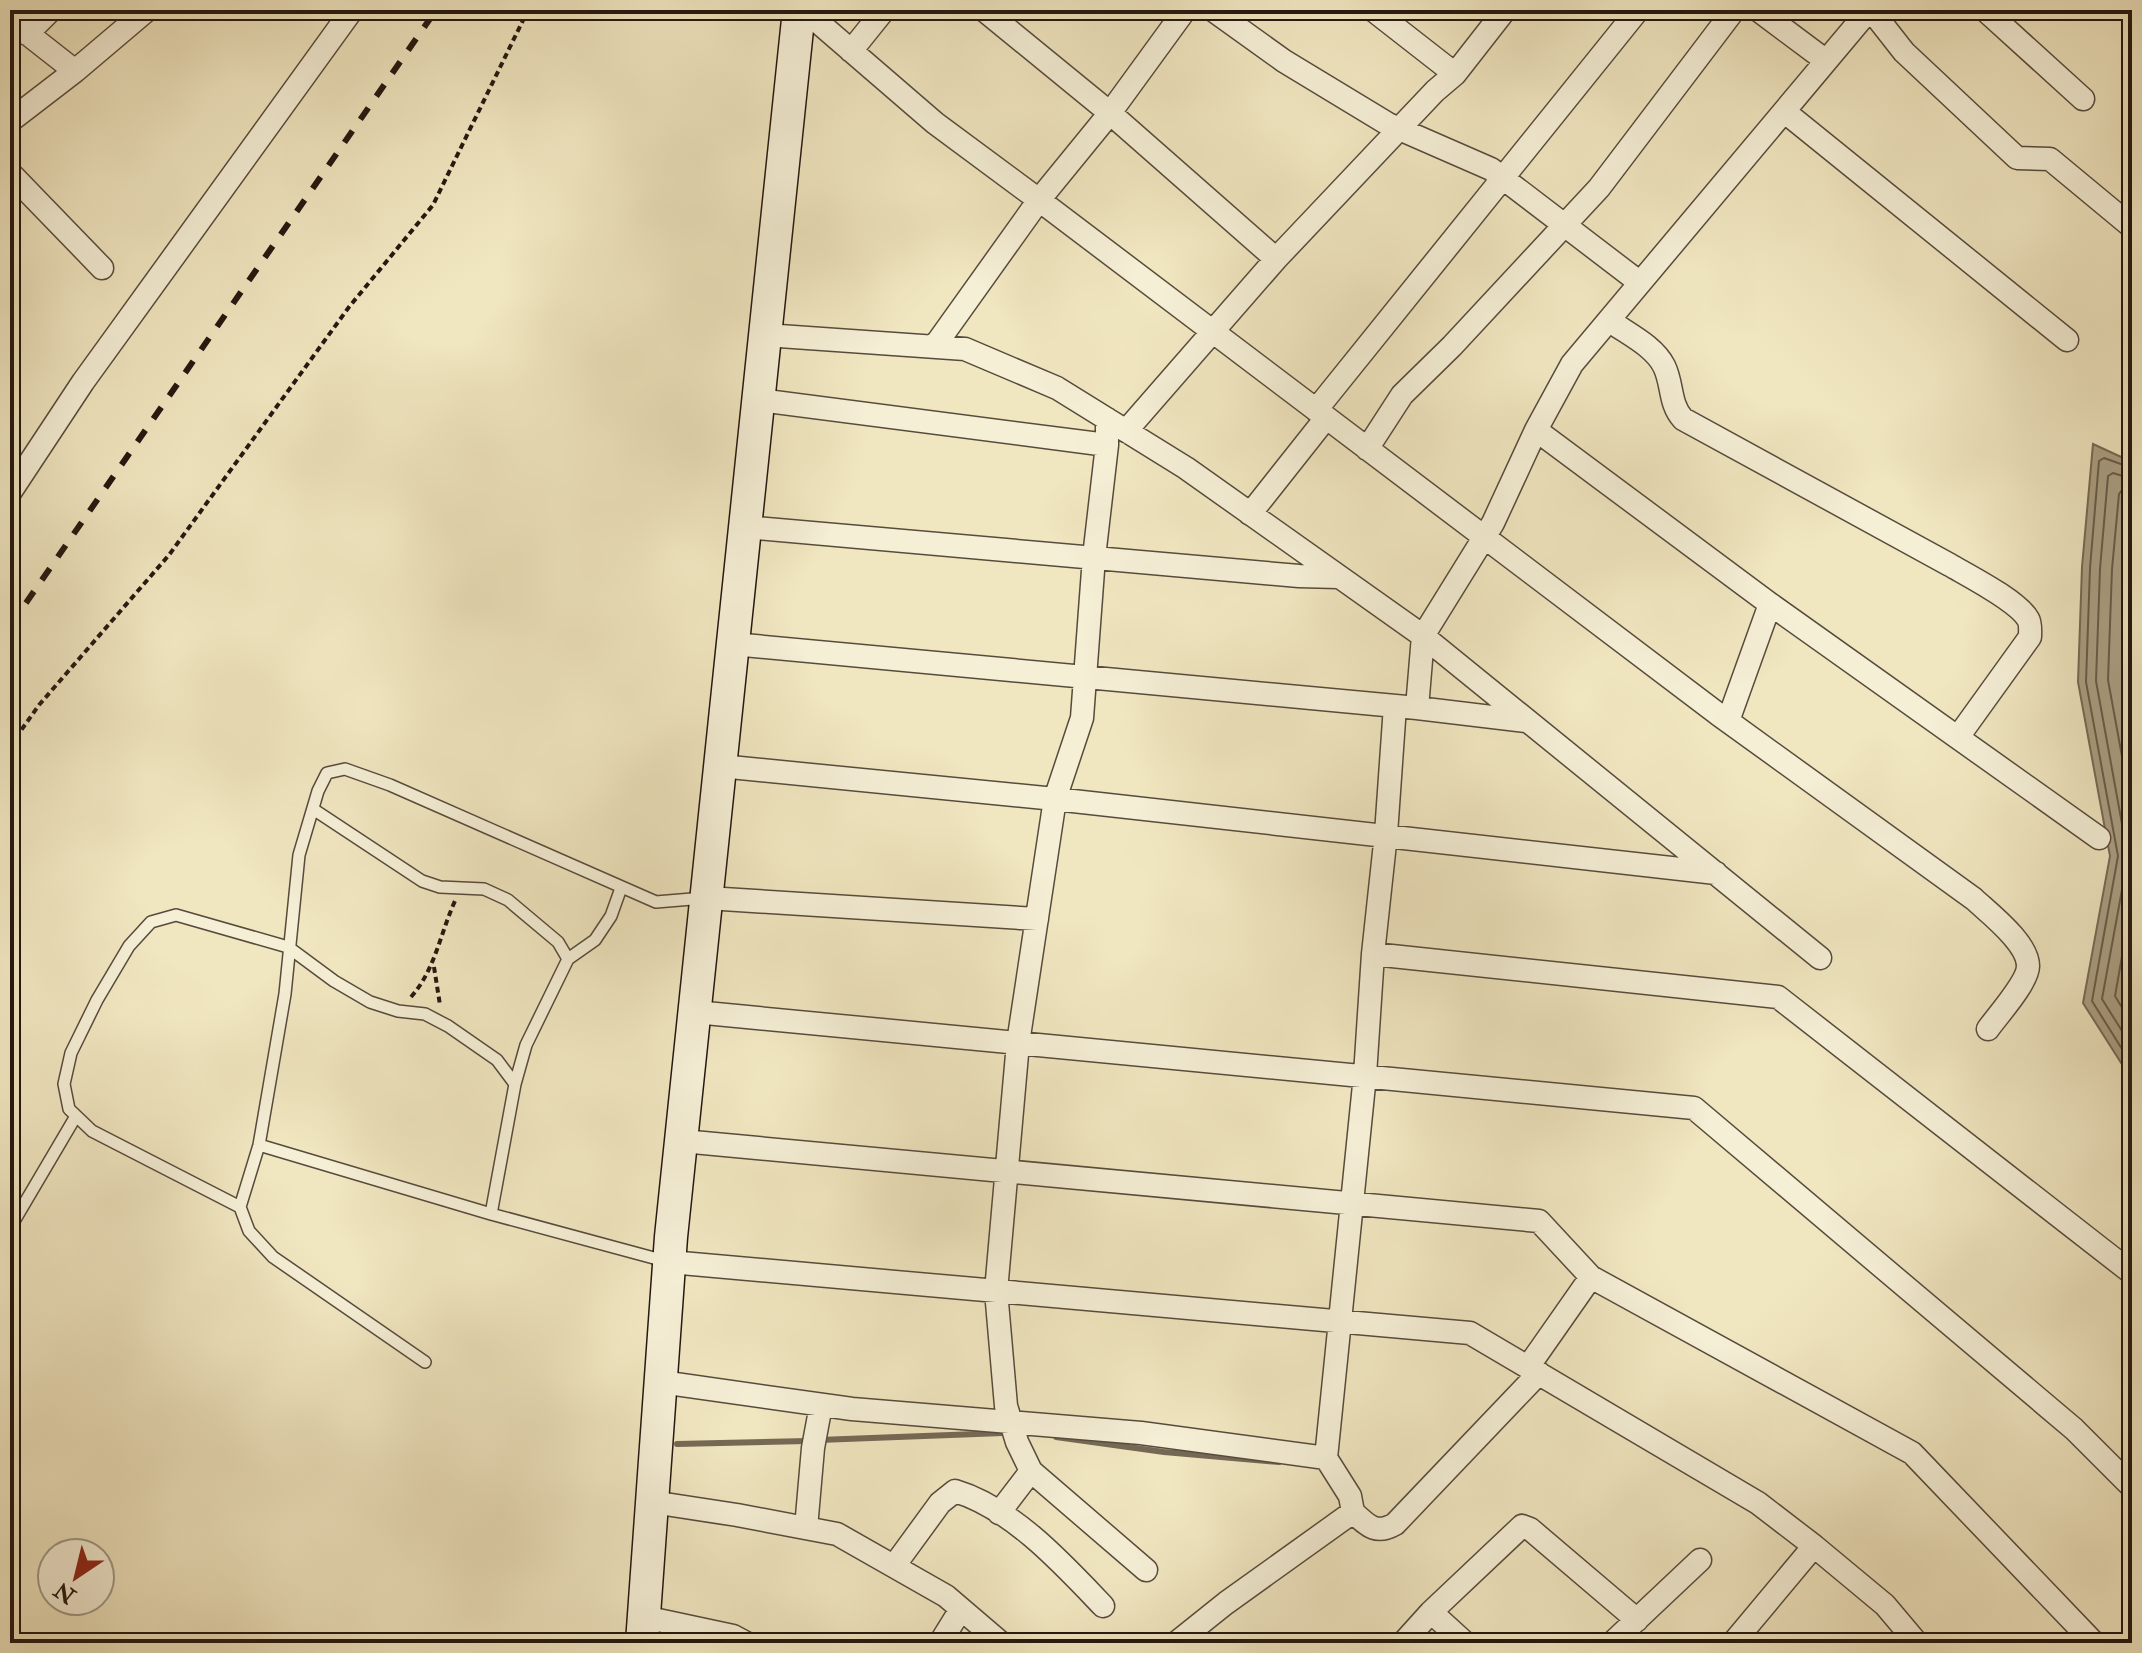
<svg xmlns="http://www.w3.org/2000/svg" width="2142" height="1653" font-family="'IM FELL Double Pica',serif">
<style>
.water{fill:#aba084;stroke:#756956;stroke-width:2}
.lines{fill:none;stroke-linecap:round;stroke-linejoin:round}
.shore{stroke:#685c4a;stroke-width:2}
.stream{stroke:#756956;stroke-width:6}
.service-casing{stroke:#574b3c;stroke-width:14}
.minor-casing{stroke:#574b3c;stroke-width:25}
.secondary-casing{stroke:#241710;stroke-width:35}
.path{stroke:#241710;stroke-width:4;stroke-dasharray:6 4;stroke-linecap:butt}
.service{stroke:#f5efd6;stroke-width:11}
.minor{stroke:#f5efd6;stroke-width:22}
.secondary{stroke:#f5efd6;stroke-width:32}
.rail{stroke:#241710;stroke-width:6;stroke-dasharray:14 14;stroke-linecap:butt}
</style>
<rect width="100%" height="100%" fill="#f0e6c0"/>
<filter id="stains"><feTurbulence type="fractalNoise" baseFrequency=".0025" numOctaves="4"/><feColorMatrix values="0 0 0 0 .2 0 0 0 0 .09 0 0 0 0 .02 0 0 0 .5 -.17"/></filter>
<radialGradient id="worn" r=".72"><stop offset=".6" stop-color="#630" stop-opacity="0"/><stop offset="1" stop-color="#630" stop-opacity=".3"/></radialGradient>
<!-- water -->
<path class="water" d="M2093,444L2132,462V1080L2083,1003L2110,856L2078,682L2082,567Z"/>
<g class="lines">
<!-- shore -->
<path class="shore" d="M2132,468L2104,458L2099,461L2090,568L2086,682L2118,856L2092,1001L2132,1065
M2132,479L2113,473L2108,476L2100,569L2096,681L2128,857L2102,999L2132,1047
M2132,491L2122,490L2119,494L2112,569L2108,680L2132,811
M2132,900L2115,996L2132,1024"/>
<!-- stream -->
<path class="stream" d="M1056,1437L1164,1452L1279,1462
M819,1440L1003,1433
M677,1444L808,1441"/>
<defs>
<path id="service" d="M313,809L422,881L440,887L484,889L508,900L558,942L568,959
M259,1145L491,1214L665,1261
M240,1207L92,1131L69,1109L64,1084L71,1053L97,1000L129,946L151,922L176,915L288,947L334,981L370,1002L398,1011L425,1014L448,1026L497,1060L515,1084
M491,1214L515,1084L526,1045L568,959L595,940L611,916L621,888
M10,1228L76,1116
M425,1362L273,1257L249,1231L240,1207L259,1145L269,1087L285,994L299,855L318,791L327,773L345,769L390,785L656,902L704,898"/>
<path id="minor" d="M804,10L935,123L1039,200L1110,113L1185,10
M984,10L1110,113L1276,259
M1213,10L1284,61L1388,124L1491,169L1639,282
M1373,10L1455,74
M1758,10L1825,60
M1871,10L1904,52L2017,158L2050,159L2132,227
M1985,10L2083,99
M10,20L75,71
M27,34L51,10
M851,51L884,10
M1785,112L2067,340
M10,121L75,71L147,10
M10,173L102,268
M1610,321C1628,334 1654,346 1664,366C1673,384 1669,404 1683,419L1950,565C1969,576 2018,601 2028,619C2031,624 2030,631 2030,637L1958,737
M765,335L965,349L1057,388L1186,468L1423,636L1820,958
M934,347L1039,200L1718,714L1974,899C1990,914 2028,943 2028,966C2028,982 1998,1015 1988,1029
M759,400L1107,445
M1316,410L1638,10
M1536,430L1572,364L1869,10
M1126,431L1276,259L1435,91L1455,74L1505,10
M1367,449L1402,395L1452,346L1599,188L1734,10
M11,491L83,382L352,10
M1250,514L1326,418
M745,527L1299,576L1338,577
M733,644L1417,708
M1526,721L1417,708L1423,636L1493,523L1536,430L1770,604
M1728,721L1770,604L2099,838
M720,766L1055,799L1082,718L1094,557L1107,445V419
M707,898L1037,919
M1373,954L1386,834L1395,706
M695,1012L1694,1108L2074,1429L2132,1487
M682,1141L1539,1221L1591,1277L1912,1453L2094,1643
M670,1262L1470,1333L1758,1503L1814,1546L1733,1643
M1528,1367L1591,1277
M661,1382L852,1409L1141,1433L1326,1458
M652,1502L737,1515L837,1534L946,1596L1001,1643
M1353,1512C1368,1526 1376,1535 1395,1524L1539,1373
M999,1513L1031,1471
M806,1528L813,1448L821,1405
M1814,1546L1885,1605L1917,1643
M894,1566L940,1503L955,1491C1012,1508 1063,1564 1103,1606
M1146,1570L1031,1471L1017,1442L1006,1406L996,1291L1018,1043L1055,799L1716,873
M1431,1612L1465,1643
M644,1617L733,1636L746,1643
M940,1643L961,1609
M1176,1643L1226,1603L1353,1512L1350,1496L1326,1458L1365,1075L1373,954L1778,997L2132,1273
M1403,1643L1431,1612L1522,1526L1530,1529L1637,1620
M1612,1643L1700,1560"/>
<path id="secondary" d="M642,1643L671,1237L799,10"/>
</defs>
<!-- service casing -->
<use href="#service" class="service-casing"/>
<!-- minor casing -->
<use href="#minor" class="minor-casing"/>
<!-- secondary casing -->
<use href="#secondary" class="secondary-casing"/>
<!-- path -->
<path class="path" d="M10,746L39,705L169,555L349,307L433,205L528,10
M434,967L440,1005
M411,997C435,970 440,934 455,901"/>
<!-- service -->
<use href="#service" class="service"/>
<!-- minor -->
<use href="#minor" class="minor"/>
<!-- secondary -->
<use href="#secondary" class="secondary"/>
<!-- rail -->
<path class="rail" d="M10,626L436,10"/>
</g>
<!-- margin -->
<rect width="2142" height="1653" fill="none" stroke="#f0e6c0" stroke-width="40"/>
<rect x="12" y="12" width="2118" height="1629" fill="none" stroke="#241710" stroke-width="4"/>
<rect x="20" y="20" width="2102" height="1613" fill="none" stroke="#241710" stroke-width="2"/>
<!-- north arrow -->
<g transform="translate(76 1577) rotate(215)"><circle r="38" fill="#f5efd6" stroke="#a19987" stroke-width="2"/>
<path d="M0-6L14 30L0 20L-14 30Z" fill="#8f2418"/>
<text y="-12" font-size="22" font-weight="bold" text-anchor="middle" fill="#241710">N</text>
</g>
<rect width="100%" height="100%" filter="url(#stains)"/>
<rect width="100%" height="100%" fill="url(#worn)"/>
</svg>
